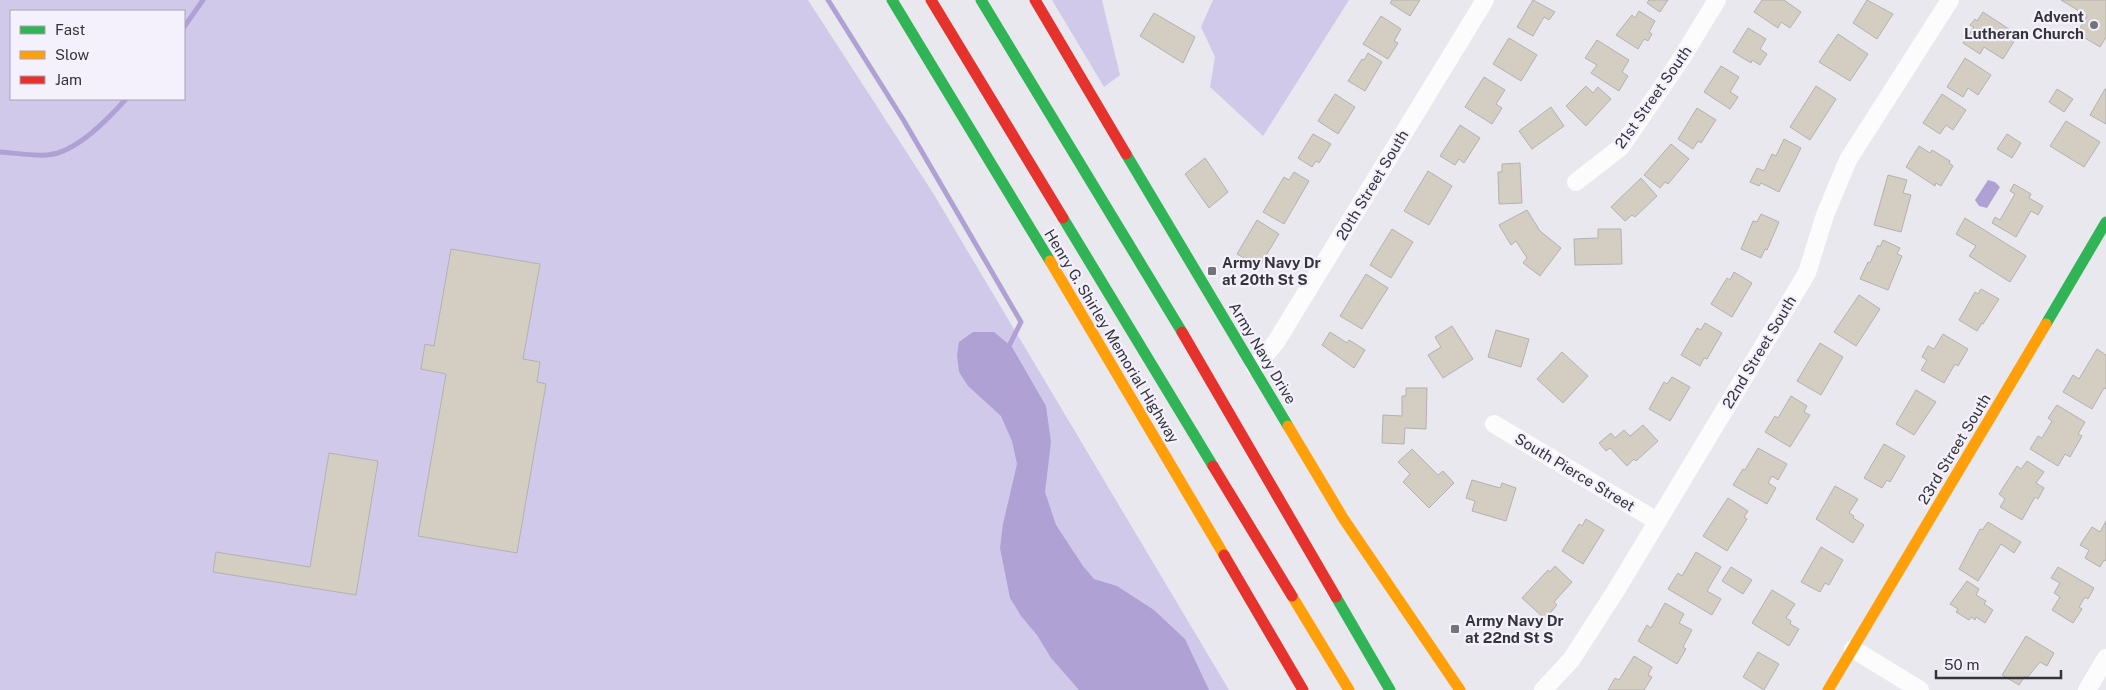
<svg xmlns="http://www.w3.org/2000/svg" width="2106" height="690" font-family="'Public Sans',sans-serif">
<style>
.green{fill:#d1c9ea;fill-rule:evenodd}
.water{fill:#b0a1d4}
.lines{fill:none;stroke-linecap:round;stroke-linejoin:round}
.stream{stroke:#b0a1d4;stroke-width:5}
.building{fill:#d4cdc1;stroke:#b3b1b1}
.street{stroke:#fcfcfc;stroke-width:18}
.fast{stroke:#30b455;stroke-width:11}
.slow{stroke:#ff9f0a;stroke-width:11}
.jam{stroke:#e5322d;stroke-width:11}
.poi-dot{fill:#747379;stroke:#f4f1fd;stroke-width:2}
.labels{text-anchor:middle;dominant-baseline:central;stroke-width:4.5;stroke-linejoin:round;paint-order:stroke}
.poi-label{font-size:15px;font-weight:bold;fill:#35343a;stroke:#f4f1fd;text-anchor:start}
.street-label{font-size:15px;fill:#35343a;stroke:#f4f1fd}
</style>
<rect width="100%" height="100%" fill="#e9e8ee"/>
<!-- green -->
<path class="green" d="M0,0H808L933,193L1229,690H0ZM11,11H184V99H11Z
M1052,0H1102L1120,75L1104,87Z
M1213,0H1349L1263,136L1210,87L1215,57L1201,27Z"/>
<!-- water -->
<path class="water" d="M1988,180L1995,182L2000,187L1987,208L1979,206L1975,200Z
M973,332H994L1012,347L1046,406L1051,442L1045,492L1056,525L1083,566L1094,579L1117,586L1154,610L1185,639L1209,690H1079L1051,658L1037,635L1021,616L1010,598L1000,548L1003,524L1017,464L1012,441L1001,416L968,386L959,372L957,355L959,342Z"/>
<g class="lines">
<!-- stream -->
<path class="stream" d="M828,0L904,121L1021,322L1007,350
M184,27L203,0
M0,152C15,153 32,156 47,155C76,153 108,119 126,99"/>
</g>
<!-- building -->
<path class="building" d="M1392,0H1420L1410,16L1390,3Z
M1533,0L1555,12L1549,20L1544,17L1533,36L1517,27Z
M1649,0H1668L1660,12L1647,3Z
M1762,0H1784L1801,12L1790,28L1781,22L1778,28L1754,12Z
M1867,0L1893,14L1877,39L1853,23Z
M2061,0H2106V37L2100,47L2077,33L2087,16Z
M1639,11L1655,21L1649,32L1652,34L1648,41L1644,39L1638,49L1616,35L1632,15L1635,18Z
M1983,12L2018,35L2003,59L1984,47L1980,54L1963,43L1974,27L1970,25L1975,19L1977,21Z
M1154,13L1195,37L1183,63L1140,36Z
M1381,16L1401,29L1394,41L1398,43L1388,59L1363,44Z
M1748,28L1766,39L1760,49L1767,54L1760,65L1752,60L1751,63L1733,52Z
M1838,34L1868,54L1850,81L1819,62Z
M1509,38L1537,55L1521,81L1493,64Z
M1597,40L1629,60L1622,72L1628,76L1619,91L1591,73L1597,65L1585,58Z
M1368,53L1382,62L1365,91L1348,81L1362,59L1364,60Z
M1965,58L1991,75L1978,95L1968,88L1963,97L1947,87Z
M1721,66L1739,77L1730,92L1738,97L1730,109L1704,92Z
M1484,77L1505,90L1496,104L1502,108L1492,124L1465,107Z
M1586,86L1593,93L1598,87L1611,99L1586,126L1566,106Z
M1816,86L1836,99L1810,140L1790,127Z
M2057,89L2073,99L2064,112L2049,102Z
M2105,89H2106V124L2090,115Z
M1335,94L1355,107L1338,134L1318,121Z
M1942,94L1966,110L1953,130L1946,125L1940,134L1923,123Z
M1551,107L1564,126L1532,149L1519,131Z
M1697,108L1716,120L1701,143L1698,141L1693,149L1678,139Z
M2066,121L2100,142L2084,167L2050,146Z
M1460,125L1480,138L1464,163L1459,159L1455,165L1440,156Z
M1313,134L1331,144L1319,163L1316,161L1312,167L1298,158Z
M2007,134L2021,143L2012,158L1997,149Z
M1784,139L1801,148L1779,192L1761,183L1759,186L1750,182L1757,168L1764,171L1772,154L1776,156Z
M1671,144L1689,159L1668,184L1665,182L1660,188L1644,175Z
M1919,146L1930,153L1932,150L1950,161L1949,163L1953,166L1941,186L1936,183L1935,186L1906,167Z
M1205,158L1228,192L1209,208L1185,174Z
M1520,163L1522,203L1499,204L1498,172H1502V164Z
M1428,171L1452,186L1429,225L1404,211Z
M1294,172L1309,181L1284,224L1263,212L1284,177L1289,180Z
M1888,175L1907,180L1903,193L1911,195L1901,232L1874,225Z
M1641,178L1657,196L1635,217L1632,215L1625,221L1611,207Z
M2014,184L2031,194L2029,198L2043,206L2038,215L2031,211L2016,237L1992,223L1995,217L2000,220L2015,194L2010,191Z
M1527,210L1540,231L1561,248L1540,276L1523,263L1527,258L1516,241L1511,245L1499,225Z
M1761,214L1779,222L1767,250L1765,249L1761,258L1741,249L1753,221L1757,222Z
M1965,218L2026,256L2010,282L1969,256L1976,246L1956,234Z
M1257,220L1279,234L1259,267L1237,254Z
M1392,229L1413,242L1391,278L1370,265Z
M1598,229H1621L1622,264L1575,265L1574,239L1598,238Z
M1883,240L1900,248L1897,254L1902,256L1888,290L1860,279L1868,262L1870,263L1878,245L1880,247Z
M451,249L540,264L523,359L540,362L537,382L546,384L517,553L418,536L446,374L421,369L425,344L434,346Z
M1734,272L1752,283L1732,317L1711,304L1727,278L1730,280Z
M1366,274L1388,288L1362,329L1340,316Z
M1981,289L1999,299L1983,324L1982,323L1977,331L1959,320L1975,292L1978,294Z
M1859,295L1880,309L1856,346L1834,332Z
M1705,323L1722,333L1707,359L1704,358L1700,366L1681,355L1697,328L1701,330Z
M1452,326L1473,359L1443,378L1428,355L1441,347L1435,337Z
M1496,330L1529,339L1521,367L1488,357Z
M1330,332L1347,343L1349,340L1365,350L1354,368L1322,345Z
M1943,334L1968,349L1958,366L1955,364L1944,383L1921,370L1927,360L1922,357L1928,346L1934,349Z
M1820,343L1843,357L1821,395L1797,381Z
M2097,349L2106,355V389L2104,388L2092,409L2063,392L2073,375L2079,379Z
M1562,352L1588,376L1563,403L1537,379Z
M1672,377L1690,387L1670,421L1649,409L1664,382L1667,384Z
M1406,388H1427L1426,429L1405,428L1404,444L1382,443L1383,415L1402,416V396H1406Z
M1916,390L1936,402L1914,435L1896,424Z
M1791,396L1807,406L1804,412L1810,415L1790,447L1765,432L1775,416L1778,418Z
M2057,405L2085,422L2078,434L2082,436L2070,457L2065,454L2058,466L2030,449L2038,436L2042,438L2052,421L2048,418Z
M1643,425L1658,441L1636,461L1634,459L1627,466L1610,448L1606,451L1599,443L1611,433L1615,438L1624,430L1630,436Z
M1884,444L1905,456L1890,482L1887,480L1882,488L1864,478Z
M1758,448L1787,464L1778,480L1772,476L1768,483L1776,488L1767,504L1733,485L1743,469L1745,470Z
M1412,449L1438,475L1443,471L1454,483L1429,508L1403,482L1410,474L1398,462Z
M329,453L378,461L356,595L213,572L216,552L310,567Z
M2027,461L2044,472L2036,483L2044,488L2038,499L2035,497L2022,520L2000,507L2005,499L1999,494L2017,466L2021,469Z
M1472,480L1500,488L1502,483L1516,488L1506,521L1472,511L1475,501L1466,498Z
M1835,486L1858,499L1849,513L1854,516L1853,518L1864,525L1853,543L1816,519Z
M1728,498L1748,511L1744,517L1747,519L1727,551L1703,536Z
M1586,519L1604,530L1583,564L1562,551L1579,524L1582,526Z
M2106,521V561L2104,560L2100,567L2085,558L2089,550L2080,545L2092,527L2100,532Z
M1988,522L2021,542L2014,553L2001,544L1978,581L1959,569L1980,529L1982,530Z
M1821,547L1843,560L1829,585L1825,583L1820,592L1801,582Z
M1696,552L1721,567L1707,591L1721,599L1712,615L1668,589L1678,573L1682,576Z
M1555,566L1572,582L1554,602L1557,605L1545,619L1522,598L1548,570L1550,572Z
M1731,567L1752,580L1743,594L1722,581Z
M2058,567L2094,588L2088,599L2085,597L2079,607L2082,609L2073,623L2052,610L2060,597L2054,593L2060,583L2051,578Z
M1967,581L1979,589L1976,595L1986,601L1984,604L1993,610L1985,623L1976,617L1975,620L1971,617L1969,620L1956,612L1958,609L1950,604Z
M1772,590L1795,604L1786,618L1791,621L1790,624L1799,629L1789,646L1752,623Z
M1665,603L1684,614L1679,623L1692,630L1683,647L1686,649L1677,664L1638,641L1647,625L1651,628Z
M2026,636L2054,653L2047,666L2040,662L2027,678L2025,676L2019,685L2002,675Z
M1758,652L1779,664L1764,690L1743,677Z
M1634,656L1652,667L1648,675L1652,677L1644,690H1608L1615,678L1619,680Z"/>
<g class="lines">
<!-- street -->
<path class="street" d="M1576,182L1621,147L1681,59L1717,0
M1255,367L1276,342L1485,0
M1494,424L1657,521
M1853,649L1920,690
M1543,690L1571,660L1615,592L1807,273L1825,215L1848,160L1950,0
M2087,690L2106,658"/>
<!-- fast -->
<path class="fast" d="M892,0L1050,261
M981,0L1182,332
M1126,154L1288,426
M1063,218L1213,466
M2046,324L2106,222
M1336,597L1390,690"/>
<!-- slow -->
<path class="slow" d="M1050,261L1224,555
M1288,426L1343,518L1460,690
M1292,596L1349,690
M1828,690L2046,324"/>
<!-- jam -->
<path class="jam" d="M931,0L1063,218
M1035,0L1126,154
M1182,332L1336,597
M1213,466L1292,596
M1224,555L1303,690"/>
</g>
<!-- markers -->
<g class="poi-dot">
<circle cx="2094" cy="25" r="5"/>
<rect x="1207" y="266" width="10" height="10" rx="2.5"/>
<rect x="1450" y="624" width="10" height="10" rx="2.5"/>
</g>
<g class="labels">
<!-- poi labels -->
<g class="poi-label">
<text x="2084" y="16" text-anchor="end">Advent<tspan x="2084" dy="17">Lutheran Church</tspan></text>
<text x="1222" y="262">Army Navy Dr<tspan x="1222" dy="17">at 20th St S</tspan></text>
<text x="1465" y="620">Army Navy Dr<tspan x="1465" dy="17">at 22nd St S</tspan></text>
</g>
<!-- street labels -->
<g class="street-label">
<text transform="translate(1653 97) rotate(-55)">21st Street South</text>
<text transform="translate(1372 185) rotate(-59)">20th Street South</text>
<text transform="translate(1112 336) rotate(59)">Henry G. Shirley Memorial Highway</text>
<text transform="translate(1759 352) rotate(-59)">22nd Street South</text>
<text transform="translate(1263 353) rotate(59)">Army Navy Drive</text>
<text transform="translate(1954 449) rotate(-59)">23rd Street South</text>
<text transform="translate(1575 472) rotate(31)">South Pierce Street</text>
</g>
</g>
<!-- legend -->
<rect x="10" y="10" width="175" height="90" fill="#f4f1fd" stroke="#a8a5af"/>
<rect x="20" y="26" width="25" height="8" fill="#30b455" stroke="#a8a5af"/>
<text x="55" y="35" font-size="15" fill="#35343a">Fast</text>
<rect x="20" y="51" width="25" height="8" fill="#ff9f0a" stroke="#a8a5af"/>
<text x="55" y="60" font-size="15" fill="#35343a">Slow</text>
<rect x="20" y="76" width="25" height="8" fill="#e5322d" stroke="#a8a5af"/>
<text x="55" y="85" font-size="15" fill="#35343a">Jam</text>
<!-- scale -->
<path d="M1936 670v8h125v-8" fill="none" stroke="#35343a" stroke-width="2.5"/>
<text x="1944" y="670" font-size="15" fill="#35343a" stroke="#f4f1fd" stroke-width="4" paint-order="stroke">50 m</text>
</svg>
